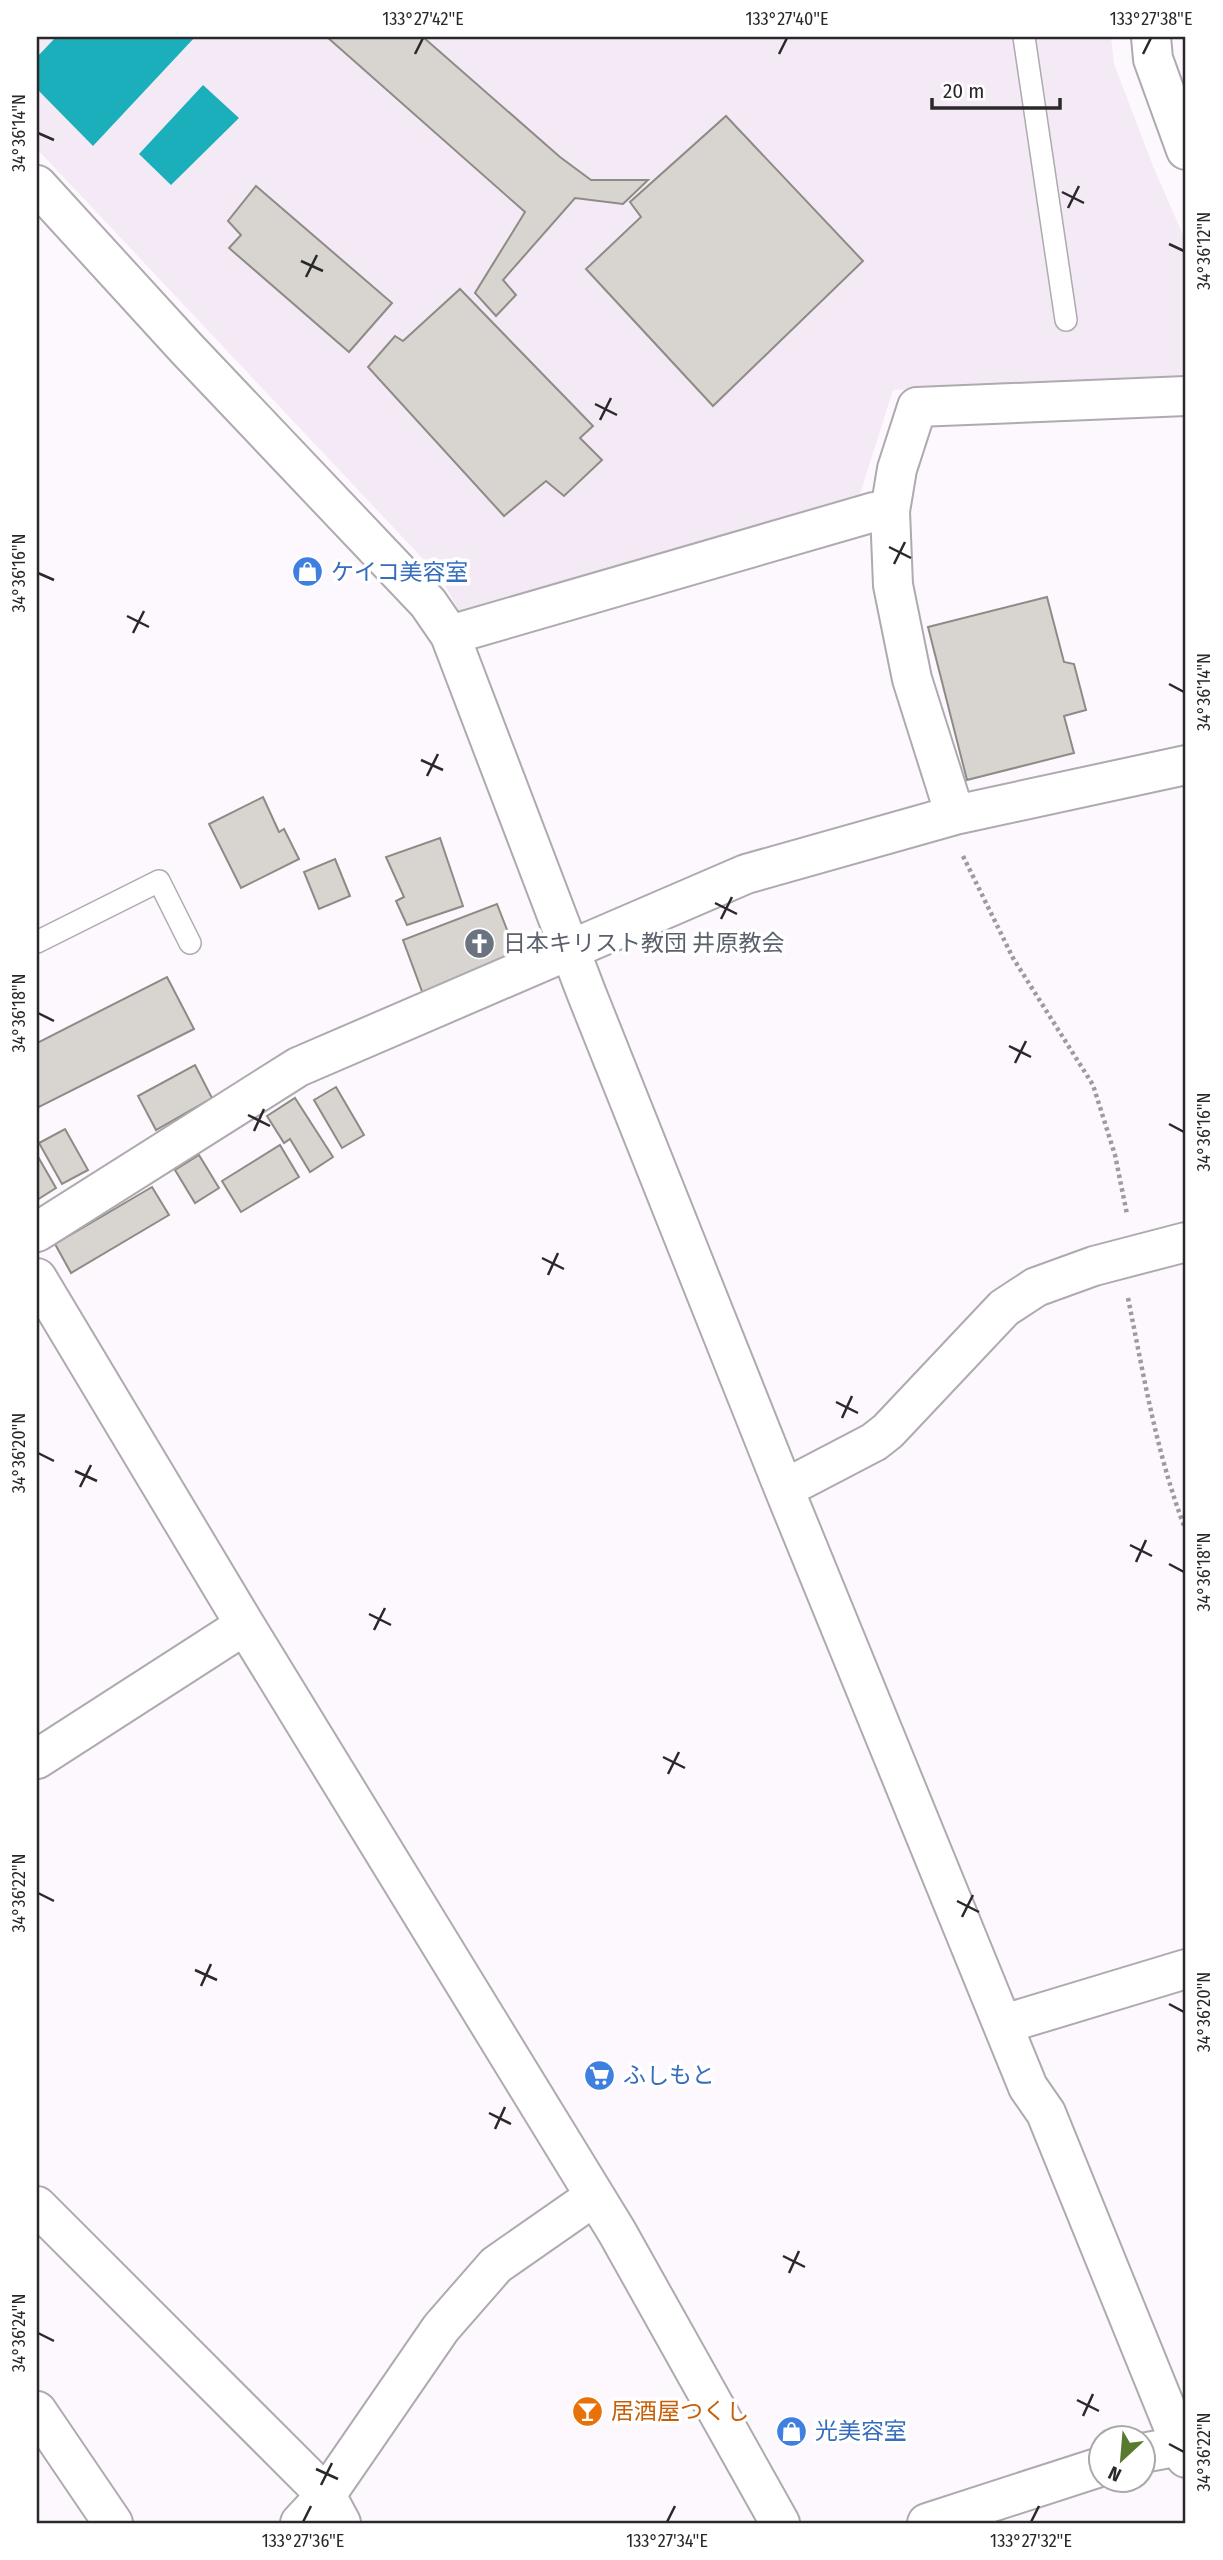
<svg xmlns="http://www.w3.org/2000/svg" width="1223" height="2560" font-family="'Fira Sans Condensed','Noto Sans JP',sans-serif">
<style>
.built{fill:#f4eaf5}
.water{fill:#1bafbc}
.building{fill:#d8d4cf;stroke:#8e8a86;stroke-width:2}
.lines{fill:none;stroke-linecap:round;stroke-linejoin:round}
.service-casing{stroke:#aeaaaf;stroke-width:24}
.minor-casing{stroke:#aeaaaf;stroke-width:42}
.trunk-casing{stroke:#aeaaaf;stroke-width:42}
.path{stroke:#9e9b9e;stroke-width:4.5;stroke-dasharray:3.5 3.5;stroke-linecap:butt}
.service{stroke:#fff;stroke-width:21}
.minor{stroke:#fff;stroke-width:38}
.trunk{stroke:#fff;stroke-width:38}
.ticks{fill:none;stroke:#2a282a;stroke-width:2.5}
.labels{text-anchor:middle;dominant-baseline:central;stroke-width:7;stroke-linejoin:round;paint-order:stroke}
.shop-label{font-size:23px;fill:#366cbe;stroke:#fff;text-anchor:start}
.worship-label{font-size:23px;fill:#5b616d;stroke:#fff;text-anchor:start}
.food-label{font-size:23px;fill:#c56008;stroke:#fff;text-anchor:start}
.neatline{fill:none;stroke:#2a282a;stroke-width:2.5}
.ticks-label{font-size:18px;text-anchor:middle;fill:#2a282a}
</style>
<rect width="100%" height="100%" fill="#fdf8fd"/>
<!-- built -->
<path class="built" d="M37,37H1111L1114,64L1153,166L1186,242V380L893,390L859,497L460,613L441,578L37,149Z"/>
<!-- water -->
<path class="water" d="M56,37H195L93,146L37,89V57Z
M203,85L239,118L171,185L139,154Z"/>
<!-- building -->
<path class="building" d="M327,37H423L560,157L591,180H648L623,204L575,198L503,280L516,295L496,316L475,293L525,212Z
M726,116L863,261L713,406L586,269L641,217L630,202Z
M256,186L392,303L349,352L229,248L241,235L228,221Z
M460,289L593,426L580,438L602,460L564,496L546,481L504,516L368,367L395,336L403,341Z
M1047,597L1064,662L1074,664L1086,710L1064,716L1074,753L967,780L928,627Z
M263,797L279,832L284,829L299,859L241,888L209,824Z
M440,838L463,906L407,925L396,901L404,897L386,857Z
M335,859L350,896L319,909L304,872Z
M497,904L518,958L423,994L403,940Z
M167,977L194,1029L37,1108V1043Z
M195,1065L212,1098L156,1130L138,1096Z
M336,1087L364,1135L342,1148L314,1100Z
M295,1098L333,1157L310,1172L290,1139L284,1143L267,1116Z
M65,1129L88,1170L62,1184L39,1143Z
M280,1145L299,1177L241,1212L222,1181Z
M37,1155L56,1188L37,1200Z
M199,1155L219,1188L195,1203L175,1170Z
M152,1187L169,1215L71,1273L55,1244Z"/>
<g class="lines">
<defs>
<path id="service" d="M1024,37L1066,320
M37,942L159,881L190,943"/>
<path id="minor" d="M37,185L186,348L428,603L450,635L586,992L784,1489L1028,2087L1046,2113L1186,2458
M450,635L874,512L890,511
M955,815L912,679L893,585L890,511L897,469L917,407L1186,396
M37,1232L298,1067L746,874L955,815L1186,765
M37,1278L245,1625L617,2232L780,2523
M784,1489L874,1442L888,1431L1004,1308L1036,1287L1094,1266L1186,1242
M37,1759L245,1625
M1004,2024L1186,1969
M37,2206L326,2495L341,2523
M37,2411L113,2523
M1142,2453L1186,2445
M300,2523L326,2495L441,2328L496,2265L595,2196
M927,2523L1100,2467"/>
<path id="trunk" d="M1151,37L1153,59L1186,150"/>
</defs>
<!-- service casing -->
<use href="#service" class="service-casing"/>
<!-- minor casing -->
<use href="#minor" class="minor-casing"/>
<!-- trunk casing -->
<use href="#trunk" class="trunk-casing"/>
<!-- path -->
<path class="path" d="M963,856L1013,958L1093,1085L1115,1155L1127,1214
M1128,1298C1144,1377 1157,1456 1186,1531"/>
<!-- service -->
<use href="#service" class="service"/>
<!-- minor -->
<use href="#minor" class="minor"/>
<!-- trunk -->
<use href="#trunk" class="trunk"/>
</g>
<!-- ticks -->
<path class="ticks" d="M415,54L423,38M779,54L787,38M1143,54L1151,38M38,133L54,140M1062,192L1084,203M1068,208L1079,186M1169,244L1184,251M301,261L323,271M306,277L317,255M595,404L617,415M600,420L611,398M889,547L911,558M894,564L905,542M38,573L54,580M127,616L149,627M133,633L144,611M1169,684L1184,692M421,760L443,770M427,776L438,754M715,903L737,914M721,919L732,897M38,1013L54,1021M1009,1046L1031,1057M1015,1063L1026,1041M248,1115L270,1126M1169,1124L1184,1132M254,1131L264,1109M542,1258L564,1269M548,1275L558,1253M836,1402L858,1413M842,1418L852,1396M38,1453L54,1461M75,1471L97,1481M80,1487L91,1465M1130,1545L1152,1556M1136,1562L1146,1540M1169,1564L1184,1572M369,1614L391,1625M374,1630L385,1608M663,1757L685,1768M668,1774L679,1752M38,1893L54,1901M957,1901L979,1912M962,1917L973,1895M195,1970L217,1980M201,1986L211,1964M1169,2004L1184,2012M489,2113L511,2124M495,2129L505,2107M783,2256L805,2267M789,2273L799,2251M38,2333L54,2341M1077,2400L1099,2411M1083,2416L1093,2394M1169,2444L1184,2452M316,2469L338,2479M321,2485L332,2463M303,2522L311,2506M667,2522L675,2506M1031,2522L1039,2506"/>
<!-- icons -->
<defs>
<symbol id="shop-disc" viewBox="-11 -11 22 22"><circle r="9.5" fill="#3f7fe0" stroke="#fff"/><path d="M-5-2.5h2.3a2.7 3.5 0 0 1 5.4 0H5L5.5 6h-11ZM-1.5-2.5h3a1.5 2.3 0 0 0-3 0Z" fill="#fff"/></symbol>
<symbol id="church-disc" viewBox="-11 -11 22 22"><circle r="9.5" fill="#6b7280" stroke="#fff"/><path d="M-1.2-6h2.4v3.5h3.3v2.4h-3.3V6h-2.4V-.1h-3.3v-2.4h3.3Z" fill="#fff"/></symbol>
<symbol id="supermarket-disc" viewBox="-11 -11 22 22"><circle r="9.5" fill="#3f7fe0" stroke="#fff"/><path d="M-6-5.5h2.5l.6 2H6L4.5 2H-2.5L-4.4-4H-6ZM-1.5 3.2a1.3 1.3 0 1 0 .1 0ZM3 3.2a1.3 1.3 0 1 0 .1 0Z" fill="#fff"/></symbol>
<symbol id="bar-disc" viewBox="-11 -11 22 22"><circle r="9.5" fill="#e8710a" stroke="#fff"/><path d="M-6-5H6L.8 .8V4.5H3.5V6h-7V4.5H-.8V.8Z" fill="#fff"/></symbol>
</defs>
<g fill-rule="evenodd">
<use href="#shop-disc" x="290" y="554" width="35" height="35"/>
<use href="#church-disc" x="462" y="926" width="35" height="35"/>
<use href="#supermarket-disc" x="582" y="2058" width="35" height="35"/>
<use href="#bar-disc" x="570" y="2394" width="35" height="35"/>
<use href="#shop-disc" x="774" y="2414" width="35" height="35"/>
</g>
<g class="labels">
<!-- shop labels -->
<g class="shop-label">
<text x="331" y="572">ケイコ美容室</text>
<text x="623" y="2075">ふしもと</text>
<text x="815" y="2431">光美容室</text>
</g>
<!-- worship labels -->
<g class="worship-label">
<text x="503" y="943">日本キリスト教団 井原教会</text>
</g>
<!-- food labels -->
<g class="food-label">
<text x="611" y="2411">居酒屋つくし</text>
</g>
</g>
<!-- border -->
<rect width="1223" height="2560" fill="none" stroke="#ffffff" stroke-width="77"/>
<!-- north arrow -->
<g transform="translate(1122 2459) rotate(206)"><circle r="33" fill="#ffffff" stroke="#aaa9aa" stroke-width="2"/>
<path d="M0-5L12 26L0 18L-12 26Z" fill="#59792f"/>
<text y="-10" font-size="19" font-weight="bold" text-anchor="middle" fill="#2a282a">N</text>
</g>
<!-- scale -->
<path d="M932 98v10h128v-10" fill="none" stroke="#2a282a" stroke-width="3.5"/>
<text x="943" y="98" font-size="21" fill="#2a282a" stroke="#ffffff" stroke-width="5" paint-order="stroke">20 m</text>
<rect x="38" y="38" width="1146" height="2484" class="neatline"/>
<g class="ticks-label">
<text x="423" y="25">133°27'42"E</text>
<text x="787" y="25">133°27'40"E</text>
<text x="1151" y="25">133°27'38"E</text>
<text transform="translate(19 133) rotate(-90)" y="6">34°36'14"N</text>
<text transform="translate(1204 251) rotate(-90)" y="6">34°36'12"N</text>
<text transform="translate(19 573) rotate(-90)" y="6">34°36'16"N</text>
<text transform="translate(1204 692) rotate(-90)" y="6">34°36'14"N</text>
<text transform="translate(19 1013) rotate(-90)" y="6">34°36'18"N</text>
<text transform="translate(1204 1132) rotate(-90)" y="6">34°36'16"N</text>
<text transform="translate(19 1453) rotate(-90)" y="6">34°36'20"N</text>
<text transform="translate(1204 1572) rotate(-90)" y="6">34°36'18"N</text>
<text transform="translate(19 1893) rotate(-90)" y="6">34°36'22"N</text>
<text transform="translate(1204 2012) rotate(-90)" y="6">34°36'20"N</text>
<text transform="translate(19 2333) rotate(-90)" y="6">34°36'24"N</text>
<text transform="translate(1204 2452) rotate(-90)" y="6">34°36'22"N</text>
<text x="303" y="2547">133°27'36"E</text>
<text x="667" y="2547">133°27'34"E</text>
<text x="1031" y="2547">133°27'32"E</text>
</g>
</svg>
